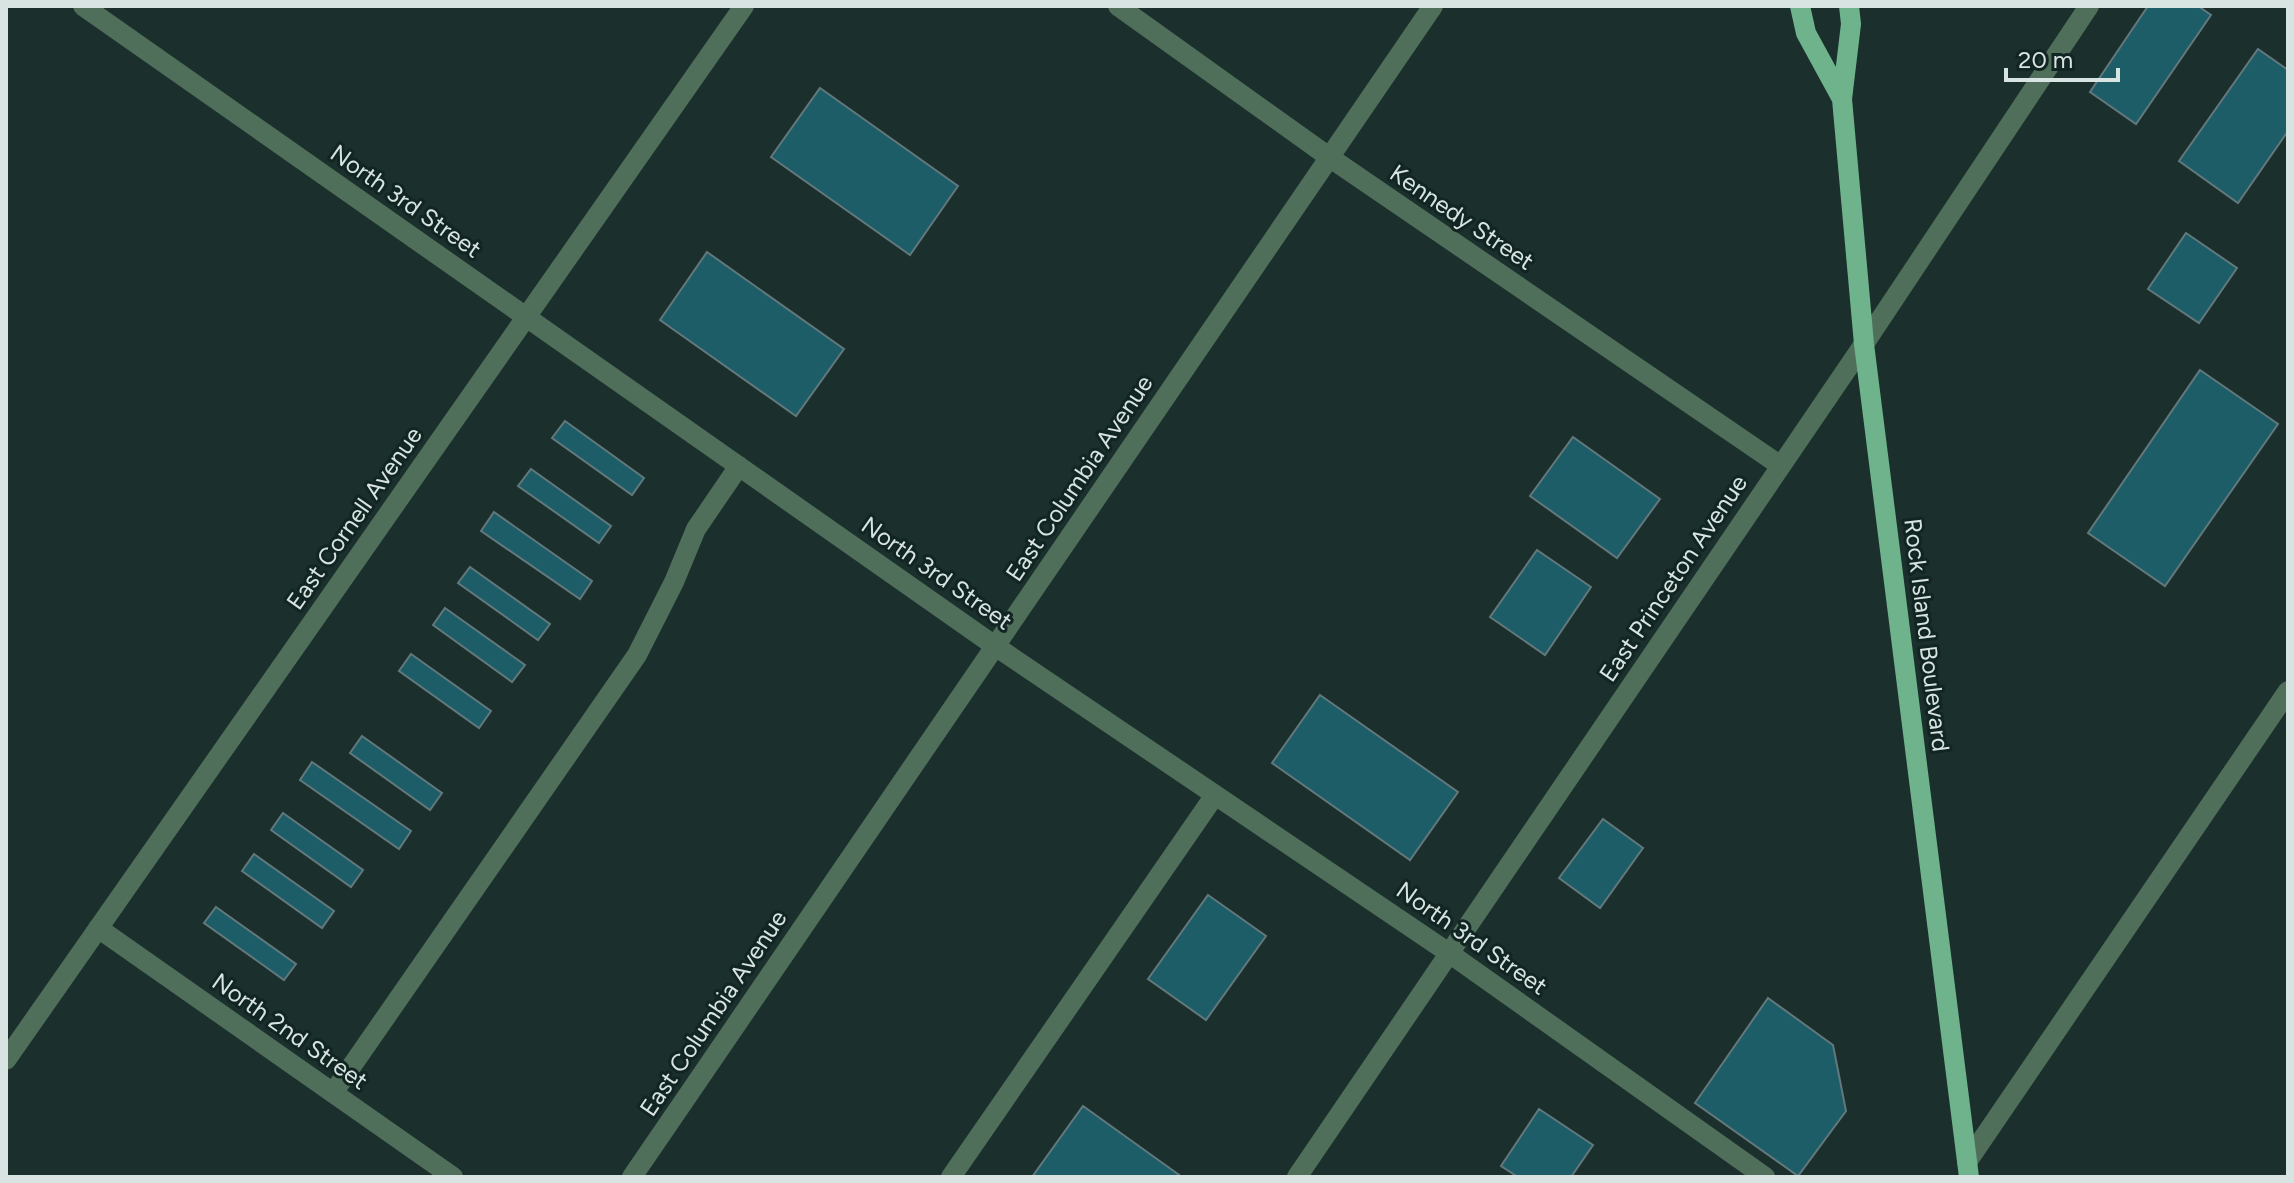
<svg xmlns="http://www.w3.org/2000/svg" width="2294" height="1183" font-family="Figtree,sans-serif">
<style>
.building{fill:#1c5d67;stroke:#62787c;stroke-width:2}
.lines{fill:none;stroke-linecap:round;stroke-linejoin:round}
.minor{stroke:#4f6f5b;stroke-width:20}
.major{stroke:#6eb38b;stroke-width:20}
.labels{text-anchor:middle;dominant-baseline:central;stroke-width:6;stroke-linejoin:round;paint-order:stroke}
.street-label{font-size:24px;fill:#d8e4e1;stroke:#112522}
</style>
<rect width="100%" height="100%" fill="#1b2f2c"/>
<!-- building -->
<path class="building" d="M2148,6H2198L2211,15L2136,124L2090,92Z
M2258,49L2288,70V131L2238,203L2179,161Z
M820,88L958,186L910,255L771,157Z
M2186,233L2237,268L2199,323L2148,289Z
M707,252L844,349L796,416L660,320Z
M2200,370L2278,424L2165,586L2088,533Z
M565,421L644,478L632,495L552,438Z
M1573,437L1660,499L1617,558L1530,496Z
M531,469L611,526L599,543L518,486Z
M494,512L592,581L580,599L481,531Z
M1537,550L1591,587L1545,655L1490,617Z
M470,567L550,624L538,640L458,583Z
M445,608L525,665L512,682L433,625Z
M411,654L491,711L479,728L399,671Z
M1320,695L1458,792L1410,860L1272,763Z
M362,736L442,793L430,810L350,753Z
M312,762L411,831L399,849L300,780Z
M283,813L363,870L351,887L271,830Z
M1603,819L1643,848L1600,908L1559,878Z
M254,854L334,911L322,928L242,871Z
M1208,895L1266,936L1206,1020L1148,979Z
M216,907L296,964L284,980L204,923Z
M1768,998L1833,1045L1846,1111L1798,1176L1695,1103Z
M1083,1106L1182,1177H1032Z
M1539,1109L1593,1145L1571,1177H1518L1501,1166Z"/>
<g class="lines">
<!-- minor -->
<path class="minor" d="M83,6L995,646L1449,953L1765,1177
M1118,6L1329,157L1781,466
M98,928L453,1177
M6,1060L744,6
M333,1093L637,655L674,582L696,529L739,466
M1967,1162L2288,691
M632,1177L1433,6
M951,1177L1215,795
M1297,1177L1864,344L2089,6"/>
<!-- major -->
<path class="major" d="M1800,6L1806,33L1842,99
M1849,6L1851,24L1842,99L1864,344L1969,1177"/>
</g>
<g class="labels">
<!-- street labels -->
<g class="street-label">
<text transform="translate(406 201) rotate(35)">North 3rd Street</text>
<text transform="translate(1462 217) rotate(34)">Kennedy Street</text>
<text transform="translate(1079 478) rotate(-56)">East Columbia Avenue</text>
<text transform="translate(354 518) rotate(-55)">East Cornell Avenue</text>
<text transform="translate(937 573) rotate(35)">North 3rd Street</text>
<text transform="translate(1673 578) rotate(-56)">East Princeton Avenue</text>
<text transform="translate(1927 635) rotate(83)">Rock Island Boulevard</text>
<text transform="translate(1472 938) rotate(35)">North 3rd Street</text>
<text transform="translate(713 1013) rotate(-56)">East Columbia Avenue</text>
<text transform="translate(290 1031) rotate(35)">North 2nd Street</text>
</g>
</g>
<!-- border -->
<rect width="2294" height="1183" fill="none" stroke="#d8e4e1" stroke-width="16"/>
<!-- scale -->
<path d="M2006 68v12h112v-12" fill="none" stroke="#d8e4e1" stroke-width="4"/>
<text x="2018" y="68" font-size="24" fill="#d8e4e1" stroke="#112522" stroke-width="6" paint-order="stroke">20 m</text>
</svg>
